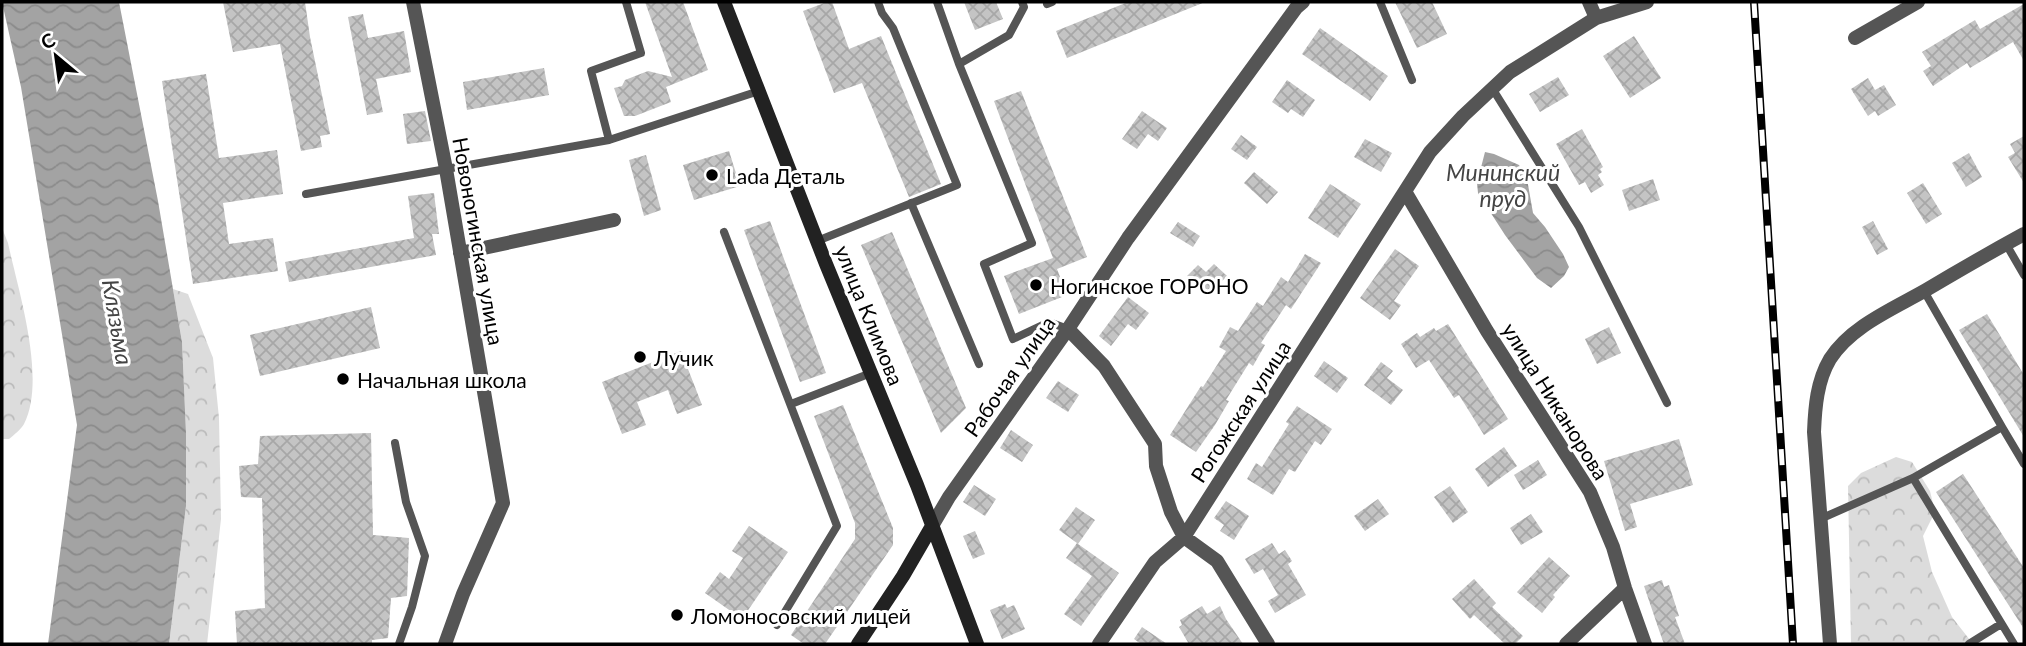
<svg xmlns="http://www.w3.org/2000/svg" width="2026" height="646" font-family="Lato,sans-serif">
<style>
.forest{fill:url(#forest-crowns)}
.water{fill:url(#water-waves)}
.building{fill:url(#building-cross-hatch)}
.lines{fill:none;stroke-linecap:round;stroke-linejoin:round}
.service{stroke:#555;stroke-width:8}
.minor{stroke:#555;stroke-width:14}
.secondary{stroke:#222;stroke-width:14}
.rail-casing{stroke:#000;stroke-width:8}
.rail{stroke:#fff;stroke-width:5;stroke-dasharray:16;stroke-linecap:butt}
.poi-dot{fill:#000;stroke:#fff;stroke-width:2.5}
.labels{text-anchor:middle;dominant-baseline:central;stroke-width:6;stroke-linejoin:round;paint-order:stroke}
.poi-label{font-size:21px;fill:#000;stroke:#fff;text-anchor:start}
.street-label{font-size:21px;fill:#000;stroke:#fff}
.water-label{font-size:23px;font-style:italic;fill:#444;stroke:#fff}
</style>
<defs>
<pattern id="forest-crowns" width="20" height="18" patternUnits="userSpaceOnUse" patternTransform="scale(1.75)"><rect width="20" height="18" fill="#dcdcdc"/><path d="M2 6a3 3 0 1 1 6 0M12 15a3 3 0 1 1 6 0" fill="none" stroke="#bbb"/></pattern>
<pattern id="water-waves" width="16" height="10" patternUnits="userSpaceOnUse" patternTransform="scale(1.75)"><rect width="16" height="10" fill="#a3a3a3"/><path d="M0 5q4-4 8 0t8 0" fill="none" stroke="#8b8b8b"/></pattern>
<pattern id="building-cross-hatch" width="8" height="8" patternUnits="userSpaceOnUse" patternTransform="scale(1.75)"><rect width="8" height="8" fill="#c4c4c4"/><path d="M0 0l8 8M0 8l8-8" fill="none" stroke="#a7a7a7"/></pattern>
</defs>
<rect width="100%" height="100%" fill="#fff"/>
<!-- forest -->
<path class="forest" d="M2,228L8,243C18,290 47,379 24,424C21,429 14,435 9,439H2Z
M173,289L188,294L213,358L219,418L221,519L207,644H169L186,506V433L182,342Z
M1896,457L1912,462L1930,491L1935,512L1923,536L1932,572L1952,617L1973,644H1851L1848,486L1861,473Z"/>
<!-- water -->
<path class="water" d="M2,2H119L158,201L182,342L186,433V506L169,644H48L77,425L21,87Z
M1485,152L1494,154L1519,165L1527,179L1533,213L1545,227L1563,254L1569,267L1564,276L1551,288L1537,278L1505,235L1478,193L1477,183Z"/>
<!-- building -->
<path class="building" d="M223,2H305L310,37L330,134L320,136L322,147L301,151L280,44L233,52Z
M645,2H683L708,70L666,87L671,102L635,116H624L614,88L622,86L625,80L648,71L672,77Z
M827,2H832L849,49L881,36L941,184L909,197L862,83L834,93L803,11Z
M964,2H996L1003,19L975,30Z
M1128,2H1205L1067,58L1056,31Z
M1395,2H1432L1447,34L1417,48Z
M2024,4V61L2013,42L1970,68L1967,63L1933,86L1923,71L1931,66L1922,52L1975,20L1980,29Z
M363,14L368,38L404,31L411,72L376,79L383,112L367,115L348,17Z
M1320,28L1388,76L1370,101L1302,54Z
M1634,36L1661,78L1630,98L1603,56Z
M544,68L549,95L467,110L463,82Z
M206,74L219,158L277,150L283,194L223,203L229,244L273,238L278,271L193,284L162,81Z
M1558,77L1569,95L1540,112L1529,94Z
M1868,78L1875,90L1884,85L1896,105L1878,116L1875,111L1868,116L1851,89Z
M1287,80L1315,100L1303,117L1291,109L1288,113L1272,102Z
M1021,91L1087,257L1057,269L1067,295L1019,314L1004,276L1053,258L994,101Z
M425,111L431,141L407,144L403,114Z
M1142,111L1167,128L1158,141L1148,134L1137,149L1122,139Z
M1582,129L1603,167L1600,169L1602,172L1598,175L1604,185L1591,193L1585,182L1579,185L1556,144Z
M1241,135L1257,147L1247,160L1231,149Z
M2024,136V183L2008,157L2015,153L2010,144Z
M1365,139L1392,153L1381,172L1354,157Z
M729,151L740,186L694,200L683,165Z
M1969,153L1982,177L1966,187L1952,163Z
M646,155L661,210L644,216L629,160Z
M1254,172L1278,192L1267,204L1244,183Z
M1653,179L1660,200L1629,211L1622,190Z
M1923,183L1942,214L1926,224L1907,193Z
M1330,184L1361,204L1338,238L1308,218Z
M434,193L439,234H432L436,255L289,282L285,262L414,238L408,196Z
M770,221L826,373L800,382L744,230Z
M1873,221L1888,249L1877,255L1862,227Z
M1178,222L1200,236L1193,247L1170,233Z
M892,232L966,408L941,433L861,245Z
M1395,249L1419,266L1394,301L1401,305L1390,320L1360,298Z
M1305,254L1321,263L1291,309L1286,305L1261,343L1265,345L1253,366L1249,363L1226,400L1229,401L1215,425L1196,452L1170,435L1201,386L1203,387L1226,351L1219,347L1230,327L1238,331L1257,302L1263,306L1281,277L1288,282Z
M1214,264L1227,276L1207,297L1187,276L1198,265L1206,272Z
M1128,297L1149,313L1136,330L1128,324L1111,346L1099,336Z
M371,307L380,348L260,376L250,335Z
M1987,314L2024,375V437L1959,330Z
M1448,324L1508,419L1484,435L1459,395L1454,398L1429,360L1416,368L1401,344L1417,333L1420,337L1434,328L1436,331Z
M1609,327L1621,353L1597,364L1585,339Z
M681,351L702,405L677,414L668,390L637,402L646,425L622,434L602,382Z
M1324,361L1348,378L1337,393L1314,376Z
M1381,362L1393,371L1387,378L1403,390L1391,405L1364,385Z
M1058,381L1079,395L1068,412L1046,398Z
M843,405L893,528V545L825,644H804L791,635L855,539V523L814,416Z
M1297,406L1332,429L1321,445L1315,441L1295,472L1289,469L1273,495L1247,479L1256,463L1262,467L1289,424L1286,422Z
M1011,430L1033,445L1022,462L1000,448Z
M371,433L373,535L409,538L407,596L391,598L388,638L372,640V644H237L235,611L265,608L262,498L241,497L239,466L258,464L260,436Z
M1679,439L1693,485L1630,504L1637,527L1625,531L1604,461Z
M1504,447L1517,466L1488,487L1475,469Z
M1538,460L1547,475L1523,490L1514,475Z
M1963,474L2024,568V629L1936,492Z
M974,485L996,499L985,516L963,502Z
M1450,486L1468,512L1453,523L1434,497Z
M1378,499L1389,514L1365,531L1354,516Z
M1226,501L1249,516L1234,540L1220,531L1224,525L1214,518Z
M1076,507L1095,520L1078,544L1119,573L1081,626L1064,614L1092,576L1066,558L1077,543L1059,530Z
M1531,514L1543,532L1521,545L1510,528Z
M749,526L788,552L742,619L705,593L720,572L729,579L743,558L732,551Z
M975,531L985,554L973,559L963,536Z
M1272,543L1279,554L1285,550L1292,561L1288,564L1306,595L1275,613L1268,601L1278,595L1263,569L1254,574L1245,559Z
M1549,557L1570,576L1553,595L1555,597L1542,613L1517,592Z
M1474,579L1496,603L1492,607L1523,636L1515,644H1505L1474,615L1470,619L1452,599Z
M1662,580L1664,587L1669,585L1679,616L1675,617L1685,644H1664L1660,633L1644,586Z
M1005,604L1007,608L1014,605L1025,629L1002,639L990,610Z
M1202,606L1207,614L1220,606L1226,619L1243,644H1189L1179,627L1182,625L1180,620Z
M1142,627L1167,644H1141L1134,639Z"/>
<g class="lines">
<!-- service -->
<path class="service" d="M626,2L641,53L591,71L609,140L759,91
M937,2L959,64L1032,243L984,264L1013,339L1049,322L1068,329
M1380,2L1412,80
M1047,4L1052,2
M959,64L1009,35L1024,7L1022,2
M1492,88L1579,227L1667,403
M306,194L609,140
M911,203L979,364
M724,232L837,526L777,625
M817,241L957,185L893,28L882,13L878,2
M2006,244L2024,275
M1924,291L2002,427
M791,404L871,373
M395,443L406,502L425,556L412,607L399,644
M1913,478L2014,644
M1820,519L1913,478L2002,427L2024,464
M1969,644L2001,624"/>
<!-- minor -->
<path class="minor" d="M413,2L446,169L503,503L463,594L445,644
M1589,2L1596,18
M1855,38L1918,2
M1406,193L1487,331L1590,492L1613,547L1625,588L1645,644
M460,253L614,220
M1068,329L1104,366L1155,444L1156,466L1171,512L1184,537L1217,561L1268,644
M932,526L949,497L1068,329L1128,238L1296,8L1303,2
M1099,644L1155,562L1184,537L1430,152L1463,116L1510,72L1596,18L1647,2
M1566,644L1625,588
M1830,644L1814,432C1815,407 1817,381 1830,359C1851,326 1893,309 1926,290C1958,271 1991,252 2024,234"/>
<!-- secondary -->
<path class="secondary" d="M724,2L826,264L917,485L977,644
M858,644L903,576L932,526"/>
<defs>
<path id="rail" d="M1754,2L1793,644"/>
</defs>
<!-- rail casing -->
<use href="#rail" class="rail-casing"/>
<!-- rail -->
<use href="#rail" class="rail"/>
</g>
<!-- markers -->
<g class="poi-dot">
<circle cx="712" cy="175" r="7"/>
<circle cx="1036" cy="285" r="7"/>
<circle cx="640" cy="357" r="7"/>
<circle cx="343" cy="379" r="7"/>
<circle cx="677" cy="615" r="7"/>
</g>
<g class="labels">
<!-- poi labels -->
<g class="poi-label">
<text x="726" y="175">Lada Деталь</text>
<text x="1050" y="285">Ногинское ГОРОНО</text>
<text x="654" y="357">Лучик</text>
<text x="357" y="379">Начальная школа</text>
<text x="691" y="615">Ломоносовский лицей</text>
</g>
<!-- street labels -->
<g class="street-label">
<text transform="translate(479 241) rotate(80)">Новоногинская улица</text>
<text transform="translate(870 315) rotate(68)">улица Климова</text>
<text transform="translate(1009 376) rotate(-55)">Рабочая улица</text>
<text transform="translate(1556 401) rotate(58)">улица Никанорова</text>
<text transform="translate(1240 411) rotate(-57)">Рогожская улица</text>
</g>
<!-- water labels -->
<g class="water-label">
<text x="1503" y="172">Мининский<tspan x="1503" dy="26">пруд</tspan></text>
<text transform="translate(118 322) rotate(80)">Клязьма</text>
</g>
</g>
<!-- border -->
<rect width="2026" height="646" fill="none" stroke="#000000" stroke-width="7"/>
<!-- north arrow -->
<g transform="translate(56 56) rotate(331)" stroke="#ffffff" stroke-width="5" paint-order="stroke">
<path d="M0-5L12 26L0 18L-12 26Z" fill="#000000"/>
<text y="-10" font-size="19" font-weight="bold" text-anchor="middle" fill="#000000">С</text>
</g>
</svg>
